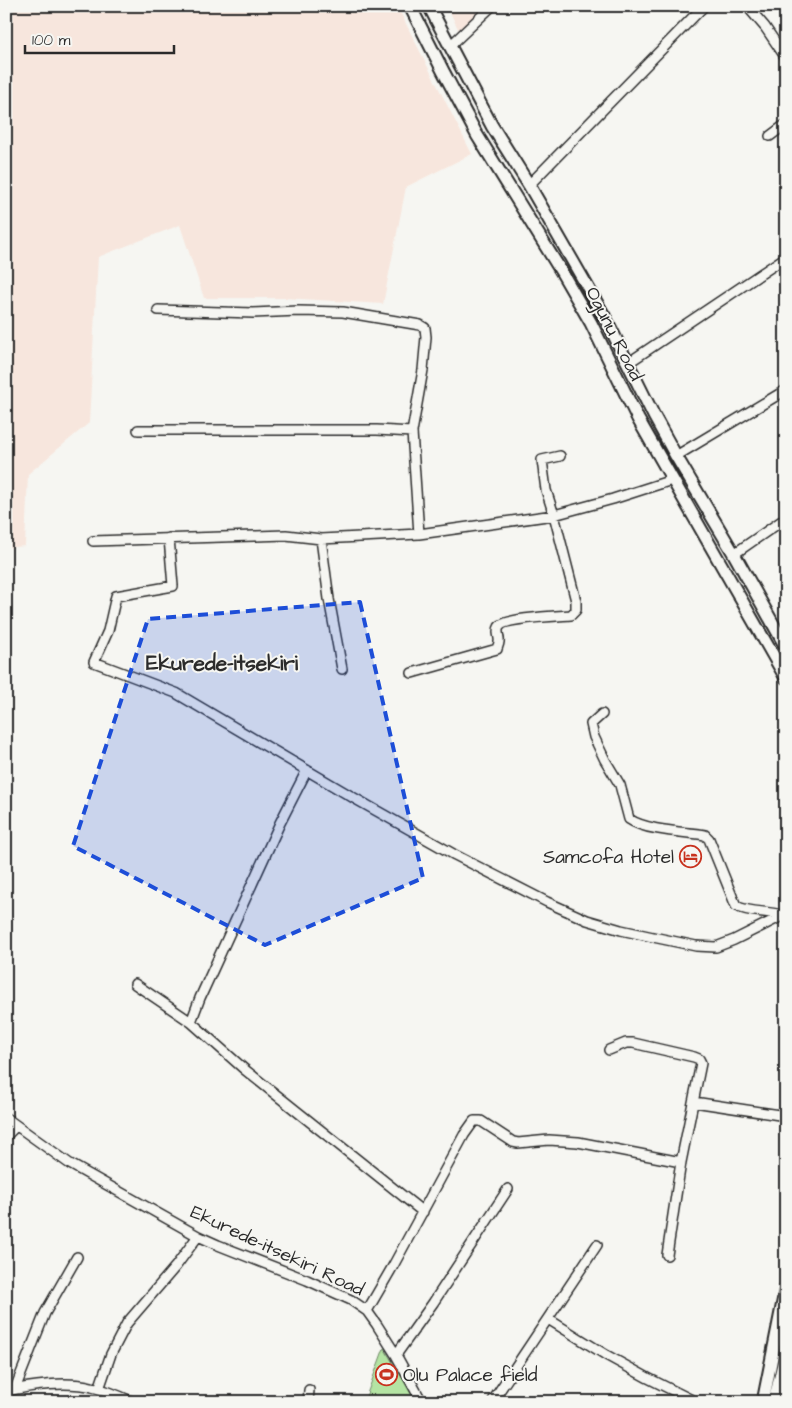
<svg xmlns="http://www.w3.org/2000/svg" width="792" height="1408" font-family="'Architects Daughter',sans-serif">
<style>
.built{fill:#f7e6dd}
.grass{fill:#b4e4a3;stroke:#708867}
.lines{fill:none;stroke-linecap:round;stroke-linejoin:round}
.street-casing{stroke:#2b2b2b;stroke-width:12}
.secondary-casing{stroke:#2b2b2b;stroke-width:15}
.street{stroke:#f6f6f2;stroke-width:9}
.secondary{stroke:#f6f6f2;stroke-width:11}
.marked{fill:#1d4ed8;fill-opacity:0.2;stroke:#1d4ed8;stroke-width:4;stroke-dasharray:10 6;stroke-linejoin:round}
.labels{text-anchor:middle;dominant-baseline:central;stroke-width:4;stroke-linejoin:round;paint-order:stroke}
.street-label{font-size:19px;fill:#2b2b2b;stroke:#f6f6f2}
.poi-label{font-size:19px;fill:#2b2b2b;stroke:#f6f6f2;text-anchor:end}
.quarter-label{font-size:21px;font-weight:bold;fill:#2b2b2b;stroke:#f6f6f2}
</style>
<rect width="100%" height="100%" fill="#f6f6f2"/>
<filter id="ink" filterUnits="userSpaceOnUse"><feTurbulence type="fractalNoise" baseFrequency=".02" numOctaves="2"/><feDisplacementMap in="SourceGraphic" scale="10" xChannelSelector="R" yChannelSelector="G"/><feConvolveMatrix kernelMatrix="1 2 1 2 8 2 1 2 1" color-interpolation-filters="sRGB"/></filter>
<g filter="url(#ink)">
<!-- built -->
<path class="built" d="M6,6H397L472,154L406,187L383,304L285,298H204L180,225L98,257L89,423L28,474L25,546L6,548Z
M447,6H485L460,33Z"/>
<!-- grass -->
<path class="grass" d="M384,1348L417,1402H364Z"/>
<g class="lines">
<defs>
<path id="street" d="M747,6L765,27L786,58
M450,46L492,6
M770,136L786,124
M529,185L704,6
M158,310L253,313L298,311L343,312L420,325L425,328L426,337L423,370L412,432L419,534
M628,363L786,257
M138,430H377L412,432
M676,456L786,390
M169,538L173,586L116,596L108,631L94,662L176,693L354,798L455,855L547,902L587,920L621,930L653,937L696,946L716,947L734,940L786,914
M321,539L329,599L342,669
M93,541L286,535L321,539L419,534L554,515L613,499L672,480
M734,554L786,518
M412,673L497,649C497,648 499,644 499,642C500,637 496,632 499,627C504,618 559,616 571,615L576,610V601L554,515L546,490L542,460L560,456
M602,714L591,724L594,737L605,760L620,785L629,819C646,831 685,832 705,835L709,839L736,906C749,913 768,911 782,915
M135,984L191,1022L244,1069L423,1212
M191,1022L200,998L280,823L307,770
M609,1050L626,1043H633L694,1057L699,1059L701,1063L681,1162L667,1255
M694,1102L786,1116
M6,1118L70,1164L198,1236L218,1245L307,1280L351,1300L367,1311L377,1325L396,1355L422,1402
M6,1136L16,1126
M367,1311L393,1266L464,1135L474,1121H481L513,1142L518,1143L549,1140L578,1142L681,1162
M548,1319L606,1355L648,1378L696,1402
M396,1355L433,1303L508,1189
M15,1389L45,1313L77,1257
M99,1389L111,1354L127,1323L176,1266L198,1236
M6,1392C30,1385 68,1381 92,1387C106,1390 120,1396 133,1402
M308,1402L309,1390
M492,1402L597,1245"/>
<path id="secondary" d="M410,6L443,71L477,135L561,271L591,323L638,419L786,678
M429,6L492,126L529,185L606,319L654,416L676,456L734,554L786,647
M763,1402L786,1287
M774,1402L786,1352"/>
</defs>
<!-- street casing -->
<use href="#street" class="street-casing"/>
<!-- secondary casing -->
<use href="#secondary" class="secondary-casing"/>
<!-- street -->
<use href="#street" class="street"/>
<!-- secondary -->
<use href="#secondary" class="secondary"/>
</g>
</g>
<!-- marked area -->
<path class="marked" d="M360,602L423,878L265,945L73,846L148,619Z"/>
<!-- icons -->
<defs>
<symbol id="hotel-ring" viewBox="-11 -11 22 22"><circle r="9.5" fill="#f6f6f2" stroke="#c8321e" stroke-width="1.5"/><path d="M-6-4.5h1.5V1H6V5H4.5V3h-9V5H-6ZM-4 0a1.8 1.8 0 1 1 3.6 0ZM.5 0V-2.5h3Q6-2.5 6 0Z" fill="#c8321e"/></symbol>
<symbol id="stadium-ring" viewBox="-11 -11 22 22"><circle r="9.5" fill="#f6f6f2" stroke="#c8321e" stroke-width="1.5"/><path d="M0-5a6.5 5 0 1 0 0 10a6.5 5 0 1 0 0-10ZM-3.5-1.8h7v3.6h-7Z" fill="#c8321e"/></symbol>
</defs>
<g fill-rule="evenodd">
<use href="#hotel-ring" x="678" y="844" width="25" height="25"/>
<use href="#stadium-ring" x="374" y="1362" width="25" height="25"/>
</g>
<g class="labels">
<!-- street labels -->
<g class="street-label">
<text transform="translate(614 334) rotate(63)">Ogunu Road</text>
<text transform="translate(277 1251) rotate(25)">Ekurede-itsekiri Road</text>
</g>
<!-- poi labels -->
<g class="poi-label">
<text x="674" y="857">Samcofa Hotel</text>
<text x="403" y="1375" text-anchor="start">Olu Palace field</text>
</g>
<!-- quarter labels -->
<g class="quarter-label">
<text x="222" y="663">Ekurede-itsekiri</text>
</g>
</g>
<!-- margin -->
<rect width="792" height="1408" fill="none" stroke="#f6f6f2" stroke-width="25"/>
<rect x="12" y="12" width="767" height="1383" fill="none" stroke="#2b2b2b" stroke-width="2" filter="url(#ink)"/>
<!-- scale -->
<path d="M25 45v8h149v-8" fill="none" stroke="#2b2b2b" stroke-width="2.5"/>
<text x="32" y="45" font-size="15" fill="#2b2b2b" stroke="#f6f6f2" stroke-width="4" paint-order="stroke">100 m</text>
</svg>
